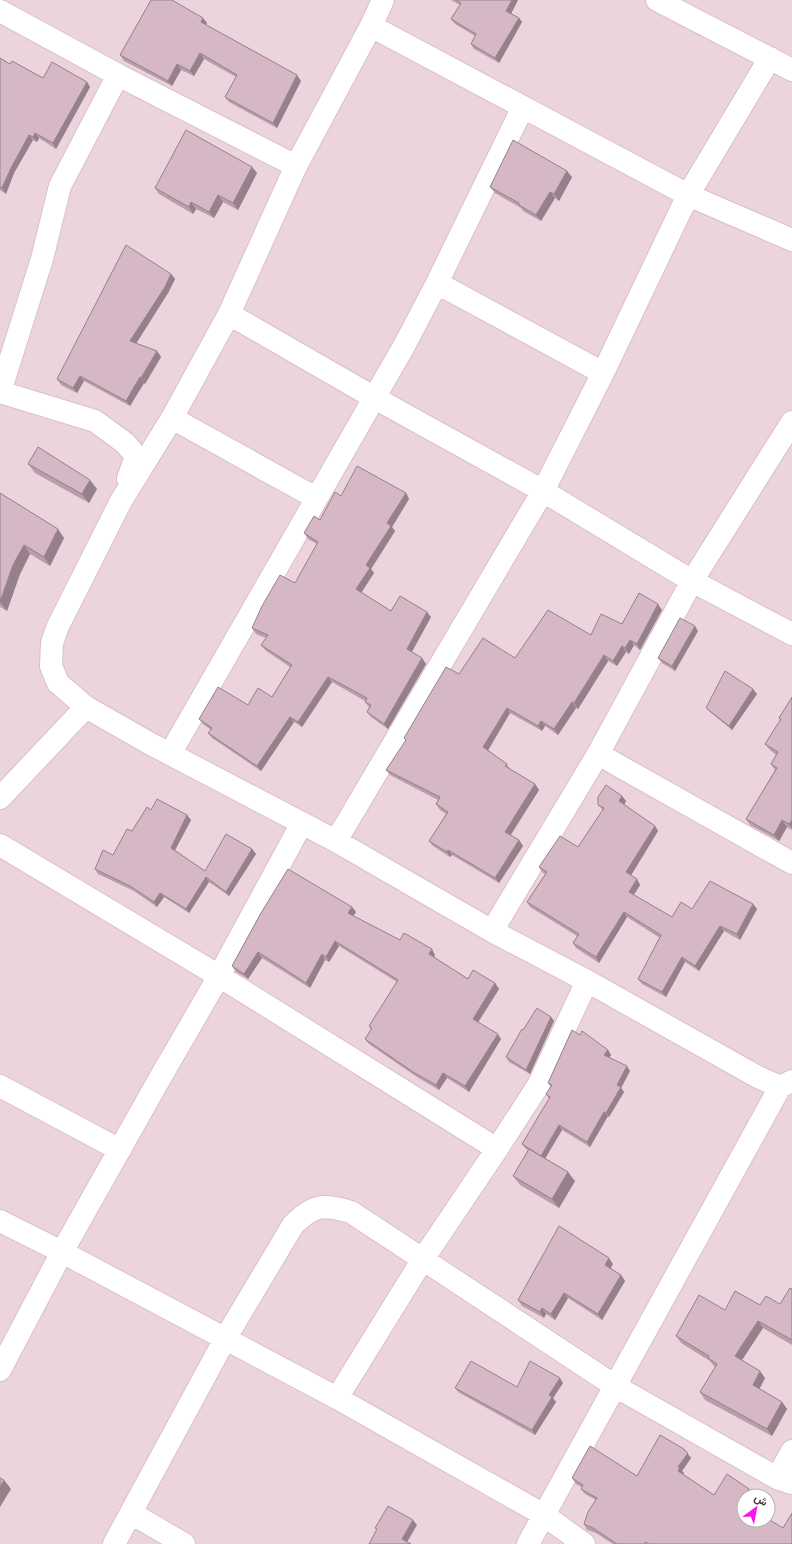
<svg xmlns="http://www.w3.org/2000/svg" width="792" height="1544" font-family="'Fira Sans Condensed',Vazirmatn,sans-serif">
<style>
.residential{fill:#ecd4dd;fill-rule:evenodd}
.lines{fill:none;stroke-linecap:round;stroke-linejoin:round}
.minor-casing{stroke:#dbbeca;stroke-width:24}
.minor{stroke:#fff;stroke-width:22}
.wall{fill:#b89daa}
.shaded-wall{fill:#96808b}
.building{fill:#d6b7c6;stroke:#96808b}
</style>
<rect width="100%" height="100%" fill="#f3e2e9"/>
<!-- residential -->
<path class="residential" d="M0,0H792V1544H0ZM744,1496H768V1520H744Z"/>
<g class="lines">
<defs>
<path id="minor" d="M383,0L371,26L296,166L229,314L172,418L121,501L58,626L52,643L51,666L58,683L86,707L149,743L336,841L492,931L587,981L756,1076L780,1087
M657,0L792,70
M0,11L118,75L296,166
M371,26L688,195L792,240
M437,283L603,373
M229,314L373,397L543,491L692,581L792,634
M0,392L42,259L60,186L118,75
M0,392L95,421L125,443L136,456L128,479
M172,418L316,498
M170,754L404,346L437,283L523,107
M598,754L792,863
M0,798L86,707
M336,841L543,491L603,373L688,195L770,58
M0,845L219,976L497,1149
M492,931L598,754L692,581L792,422
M0,1086L120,1150
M0,1221L62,1252L337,1398L544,1515L584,1544
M0,1370L62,1252L160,1078L219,976L302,823
M337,1398L423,1259L497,1149L539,1084L587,981
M777,1478L792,1451
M131,1513L184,1544
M114,1544L225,1339L293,1225C314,1204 323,1204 351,1212L615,1386L777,1478L792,1483
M528,1544L780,1087L792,1081"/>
</defs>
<!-- minor casing -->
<use href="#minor" class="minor-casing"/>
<!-- minor -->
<use href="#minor" class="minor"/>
</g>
<!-- wall -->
<path class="wall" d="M451,0H518L511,13L519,18L522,22L499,63L474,49L471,44L475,36L455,24L451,19L460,5Z
M207,23L206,25L301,81L277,128L229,102L225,97L236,77L204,59L194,76L181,70L172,86L124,61L120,55Z
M0,58L10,64L43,78L87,82L90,87L56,149L39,138L37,142L33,140L14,173L6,194L0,190Z
M252,167L257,173L238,210L223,202L214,218L196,209L193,214L159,194L155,188Z
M572,177L559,201L555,198L541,221L523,211L521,208L495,193L490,187Z
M171,274L175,279L168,293L136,343L157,351L161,357L145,384L144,383L130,406L84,381L77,393L61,385L57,379Z
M28,464L97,489L89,503L35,473Z
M0,493L64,538L50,566L30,554L20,574L7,611L0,607Z
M406,493L409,499L392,527L395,531L371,569L374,573L361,592L391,611L427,612L431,617L412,652L422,658L426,664L388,729L371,717L367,712L369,707L365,702V701L332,682L302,727L294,722L261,771L212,738L208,733L211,730L203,724L199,719L248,705L272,697L290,667L265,650L261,645L266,638L256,634L252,628L295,583L317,544L308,539L304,533L320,520L341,496Z
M662,610L640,650L634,645L629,654L626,652L617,666L608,661L578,709L576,708L558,735L545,726L542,731L510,713L488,750L507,764L510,769L535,784L539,790L511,835L519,840L523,846L499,883L452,855L450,857L433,846L429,841L446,814L440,810L436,804L438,800L390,775L386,770L406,741L404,738L459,674L515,658L591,635Z
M698,631L675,671L662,663L658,658Z
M757,694L732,730L710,712L706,708Z
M792,697V830L787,827L779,841L750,825L746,819L775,770L771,764L776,755L770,750L765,744L780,720L779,718Z
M622,796L626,801L624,805L655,826L658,831L631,875L637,879L640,885L634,895L672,917L692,909L753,904L757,909L740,940L724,931L699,971L685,962L666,997L642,984L638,979L660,938L627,917L599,963L576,948L573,943L577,936L530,907L527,902L545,874L542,872L539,867L578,847L603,810L598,805Z
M151,810L187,815L191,820L175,850L205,871L252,849L256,854L229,896L209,882L189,913L164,897L157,907L134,891L98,874L95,869L113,855L132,831Z
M352,907L356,912L353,916L400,940L435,955L434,957L468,979L495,983L499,989L478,1022L501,1039L469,1092L447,1078L439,1090L417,1077L369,1044L365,1039L371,1030L369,1026L397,982L339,946L329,962L325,960L310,988L262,958L248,979L236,972L232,966L261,913Z
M551,1017L554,1021L530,1074L509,1062L506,1057L523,1030Z
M580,1035L608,1050L611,1055L609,1057L630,1071L621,1088L624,1092L609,1117L608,1116L590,1147L562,1130L545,1159L575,1181L559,1208L520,1185L513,1176L528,1150L526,1149L522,1144L549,1099L546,1094L551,1087L548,1083Z
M613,1264L610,1268L621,1275L625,1281L602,1320L568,1298L555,1320L546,1314L544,1318L522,1306L518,1300Z
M792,1289V1345L763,1328L742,1360L765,1378L759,1388L782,1402L787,1409L772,1436L705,1400L700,1392L715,1367L713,1365L710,1361L681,1343L676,1336L725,1310L760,1305L780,1304Z
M563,1383L553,1398L556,1402L535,1435L458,1392L455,1388L517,1387Z
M686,1452L691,1458L682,1471L684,1473L683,1474L714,1495L753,1494L751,1496H744V1520L792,1544H613L596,1533L587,1530L584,1524L596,1500L585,1494L581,1489L582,1487L576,1484L572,1478L637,1476Z"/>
<!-- shaded-wall -->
<path class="shaded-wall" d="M512,0H518L510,16L506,11Z
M203,18L207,23L205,28L201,22Z
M519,18L522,22L499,63L495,58Z
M200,53L204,59L194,76L190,71Z
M177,64L181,70L172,86L168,81Z
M297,75L301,81L277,128L273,123Z
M87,82L90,87L56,149L53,143Z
M35,133L39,138L37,142L33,137Z
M29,135L33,140L14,173L6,194L2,188L11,168Z
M252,167L257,173L238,210L233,203Z
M567,171L572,177L559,201L554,194Z
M550,192L555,198L541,221L536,215Z
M218,195L223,202L214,218L209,212Z
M191,202L196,209L193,214L189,207Z
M171,274L175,279L168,293L134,347L130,341Z
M157,351L161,357L145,384L141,378Z
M80,376L84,381L77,393L73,388Z
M140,377L144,383L130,406L126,401Z
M90,480L97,489L89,503L82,494Z
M406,493L409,499L392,527L395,531L371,569L374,573L360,595L356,589L366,565L387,523Z
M58,529L64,538L50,566L44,557Z
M24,545L30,554L20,574L7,611L0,602L13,565Z
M658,604L662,610L640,650L637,644Z
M427,612L431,617L410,655L407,649Z
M695,626L698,631L675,671L672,666Z
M630,640L634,645L629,654L625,648Z
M622,646L626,652L617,666L613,661Z
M604,655L608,661L578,709L574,703Z
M422,658L426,664L388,729L384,724Z
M328,677L332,682L302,727L298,722Z
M753,689L757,694L732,730L729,726Z
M572,702L576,708L558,735L554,729Z
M507,708L510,713L487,752L483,747Z
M290,717L294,722L261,771L257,766Z
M541,721L545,726L542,731L538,726Z
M535,784L539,790L509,837L505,832Z
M622,796L626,801L623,807L619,801Z
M187,815L191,820L174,852L171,848Z
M782,820L787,827L779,841L774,835Z
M792,820V828L789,824Z
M655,826L658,831L630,877L626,872Z
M519,840L523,846L499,883L495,878Z
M252,849L256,854L229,896L226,892Z
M448,850L452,855L450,857L447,852Z
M206,877L209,882L189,913L186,909Z
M637,879L640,885L632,897L629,892Z
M160,893L164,897L157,907L154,902Z
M753,904L757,909L740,940L737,934Z
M352,907L356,912L352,918L348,913Z
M624,912L627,917L599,963L596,957Z
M720,926L724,931L699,971L695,966Z
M335,941L339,946L329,962L326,957Z
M432,949L435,955L433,959L429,954Z
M258,952L262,958L248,979L244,974Z
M322,954L325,960L310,988L306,983Z
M682,957L685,962L666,997L662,992Z
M495,983L499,989L477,1024L473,1019Z
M551,1017L554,1021L530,1074L526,1070Z
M498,1034L501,1039L469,1092L465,1086Z
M608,1050L611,1055L608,1060L604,1055Z
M627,1066L630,1071L621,1088L624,1092L609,1117L606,1113L617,1085Z
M443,1073L447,1078L439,1090L436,1085Z
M604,1112L608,1116L590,1147L587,1142Z
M559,1125L562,1130L544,1160L541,1156Z
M568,1172L575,1181L559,1208L552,1199Z
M609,1258L613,1264L609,1271L605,1265Z
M621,1275L625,1281L602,1320L598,1314Z
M564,1293L568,1298L555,1320L551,1314Z
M542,1308L546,1314L544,1318L540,1312Z
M758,1321L763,1328L740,1363L735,1356Z
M760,1371L765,1378L758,1392L753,1385Z
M560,1378L563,1383L553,1398L556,1402L535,1435L532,1430L549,1395Z
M782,1402L787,1409L772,1436L767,1429Z
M684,1449L691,1458L682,1471L684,1473L682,1476L678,1471V1467Z
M4,1480L11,1489L0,1507V1487Z
M749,1489L753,1494L751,1496H744Z
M744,1496V1506L741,1501Z
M413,1520L417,1525L406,1544L402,1539Z"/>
<!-- building -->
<path class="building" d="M151,0H172L203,18L201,22L297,75L273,123L225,97L237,75L200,53L190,71L177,64L168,81L120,55Z
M456,0H512L506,11L519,18L495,58L471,44L476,34L451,19L461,3Z
M0,58L10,64L12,61L43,78L52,62L87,82L53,143L35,133L33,137L29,135L11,168L2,188L0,187Z
M186,130L252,167L233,203L218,195L209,212L191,202L189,207L155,188Z
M513,140L567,171L554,194L550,192L536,215L519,205V203L490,187Z
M126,245L171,274L165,287L130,341L157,351L141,378L140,377L126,401L80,376L73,388L57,379Z
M38,447L90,480L82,494L28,464Z
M357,466L406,493L387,523L391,526L366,565L370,568L356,589L391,611L400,596L427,612L407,649L422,658L384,724L367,712L371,705L365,702L367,698L328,677L298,722L290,717L257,766L208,733L212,728L199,719L218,687L248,705L258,688L272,697L292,665L261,645L268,635L252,628L262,606L280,575L295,583L318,542L304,533L314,516L320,520L335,492L341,496Z
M0,493L58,529L44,557L24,545L13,565L0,602Z
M639,593L658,604L637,644L630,640L625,648L622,646L613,661L604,655L574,703L572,702L554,729L541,721L538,726L507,708L483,747L507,764L505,766L535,784L505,832L519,840L495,878L448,850L447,852L429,841L448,812L436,804L440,797L386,770L406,740L404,738L446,667L459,674L483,638L515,658L548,610L591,635L601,614L622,624Z
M680,618L695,626L672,666L658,658Z
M725,671L753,689L729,726L706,708Z
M792,697V820L789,824L782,820L774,835L746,819L777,768L771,764L778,752L765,744L781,719L779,718Z
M606,785L622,796L619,801L655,826L626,872L637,879L629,892L672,917L681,902L692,909L710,881L753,904L737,934L720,926L695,966L682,957L662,992L638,979L661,935L624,912L596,957L573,943L579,934L527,902L547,872L539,867L560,836L578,847L604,808L598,805V797Z
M157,799L187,815L171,848L205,871L226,834L252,849L226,892L206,877L186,909L160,893L154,902L130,886L95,869L103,850L113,855L127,829L132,831L147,807L151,810Z
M288,869L352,907L348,913L400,940L404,933L432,949L429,954L468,979L473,970L495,983L473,1019L498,1034L465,1086L443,1073L436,1085L413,1072L365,1039L372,1028L369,1026L398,980L335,941L326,957L322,954L306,983L258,952L244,974L232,966L261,913Z
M537,1008L551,1017L526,1070L506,1057L522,1029L523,1030Z
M572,1030L580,1035L582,1031L608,1050L604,1055L627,1066L617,1085L621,1087L606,1113L604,1112L587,1142L559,1125L541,1156L522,1144L550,1097L546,1094L552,1085L548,1083Z
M529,1149L568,1172L552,1199L513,1176Z
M559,1226L609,1258L605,1265L621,1275L598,1314L564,1293L551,1314L542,1308L540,1312L518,1300Z
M790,1288L792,1289V1340L758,1321L735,1356L760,1371L753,1385L782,1402L767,1429L700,1392L717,1364L708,1358L709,1356L676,1336L699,1295L725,1310L735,1291L760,1305L766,1296L780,1304Z
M471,1361L517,1387L530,1361L560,1378L549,1395L552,1397L532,1430L455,1388Z
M660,1435L684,1449V1450L688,1453L678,1467L680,1468L678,1471L714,1495L727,1474L749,1489L741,1501L744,1503V1520H768V1519L783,1528L792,1513V1544H649L646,1542L644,1544H617L593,1528L584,1524L588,1512L597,1498L581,1489L583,1485L572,1478L590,1446L637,1476Z
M0,1478L4,1480L0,1487Z
M388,1506L413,1520L402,1539L411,1544H369L377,1529L375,1528Z"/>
<!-- north arrow -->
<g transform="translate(756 1508) rotate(32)"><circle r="19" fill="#ffffff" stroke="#b5adb1"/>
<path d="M0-3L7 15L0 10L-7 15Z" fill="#ff0eef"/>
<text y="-6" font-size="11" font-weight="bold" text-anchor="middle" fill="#46323b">ش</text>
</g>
</svg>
